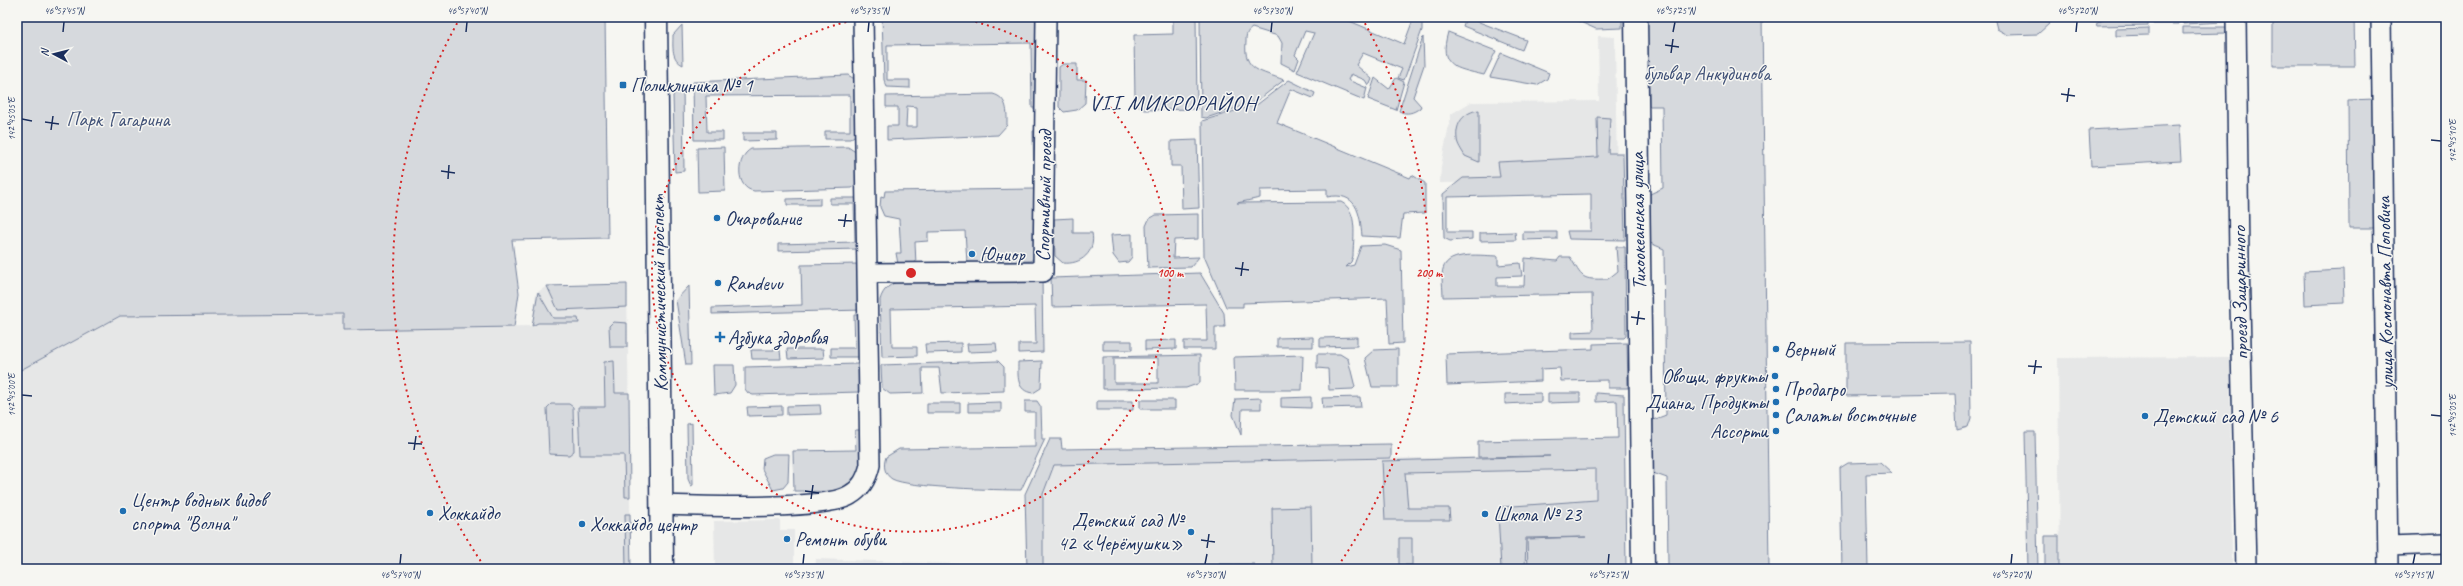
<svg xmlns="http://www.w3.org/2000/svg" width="2463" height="586" font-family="Caveat,sans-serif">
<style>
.built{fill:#e6e7e7}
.green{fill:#d6d9dd;stroke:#78849e;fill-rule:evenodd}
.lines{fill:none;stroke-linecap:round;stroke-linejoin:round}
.minor-casing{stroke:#1b2f5e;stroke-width:22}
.tertiary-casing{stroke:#1b2f5e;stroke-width:25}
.secondary-casing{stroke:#1b2f5e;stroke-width:25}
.minor{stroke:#f6f6f2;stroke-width:19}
.tertiary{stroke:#f6f6f2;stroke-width:22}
.secondary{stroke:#f6f6f2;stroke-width:22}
.ticks{fill:none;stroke:#1b2f5e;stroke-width:1.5}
.ring{fill:none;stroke:#d62828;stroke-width:2;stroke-dasharray:2 4}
.poi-dot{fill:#1f6fb2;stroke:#f6f6f2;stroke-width:1.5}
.labels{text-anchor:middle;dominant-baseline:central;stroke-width:3;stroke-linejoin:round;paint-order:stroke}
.park-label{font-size:20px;fill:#405177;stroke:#f6f6f2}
.poi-label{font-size:20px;fill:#1b2f5e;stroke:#f6f6f2;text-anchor:start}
.street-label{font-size:20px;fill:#1b2f5e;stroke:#f6f6f2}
.quarter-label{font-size:22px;letter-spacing:1px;fill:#1b2f5e;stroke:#f6f6f2}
.centre{fill:#d62828;stroke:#f6f6f2;stroke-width:2}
.ring-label{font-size:12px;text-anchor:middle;font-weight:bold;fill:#d62828;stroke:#f6f6f2;stroke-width:3;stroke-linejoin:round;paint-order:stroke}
.neatline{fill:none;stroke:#1b2f5e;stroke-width:1.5}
.ticks-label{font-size:10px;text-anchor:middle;fill:#1b2f5e}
</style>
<rect width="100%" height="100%" fill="#f6f6f2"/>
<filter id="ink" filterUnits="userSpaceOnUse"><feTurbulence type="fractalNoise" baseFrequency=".025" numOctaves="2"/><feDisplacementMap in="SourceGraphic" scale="8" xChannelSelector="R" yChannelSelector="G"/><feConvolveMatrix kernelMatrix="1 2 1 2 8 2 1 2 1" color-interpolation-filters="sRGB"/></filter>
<g filter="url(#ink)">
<!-- built -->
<path class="built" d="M1598,36L1615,37L1617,180L1440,183L1441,166L1451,114L1471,102L1599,101Z
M627,284L631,569H17V372L120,316L343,314L344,330L532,326L536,293L547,286Z
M2230,357L2232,569H2060L2058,358Z
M1611,455L1613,569H1026L1025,495L1042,464Z
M780,520V530H794V569H715L714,521Z
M816,559L992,565V569H815Z"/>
<!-- green -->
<path class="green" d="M17,17H605L608,238L512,240L519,293L514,327L343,330V314L120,316L17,372Z
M882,17H1041L1042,108H1032L1031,43L887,45V80H910V88L887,87L884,80Z
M1173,17H1196L1197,109L1144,110L1138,106L1135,100L1134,35L1173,34Z
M1200,17H1340L1404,44L1414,17H1422V30L1404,80L1398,78L1402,69L1363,53L1356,65L1372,79L1370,84L1368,85L1365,80L1351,74L1348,80L1367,88L1364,100L1297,72L1314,33L1305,31L1295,55L1299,59L1295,70L1281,63L1282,43L1278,36L1252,28C1246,32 1246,36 1246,42C1243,71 1261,71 1284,80L1257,101L1206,118L1201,117Z
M1466,17L1526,40L1522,50L1463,26Z
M1569,17H1622V28L1596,29Z
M1647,17H1762L1769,569H1656L1668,564L1667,478L1653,473V420L1666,415L1664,249L1650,243V194L1663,188L1662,106H1649Z
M1994,17H2028V20H2050V23L2038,34L2008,35L1997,29Z
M2108,17H2148V25L2097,26L2096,24Z
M2153,17H2178V24H2153Z
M2183,17H2225V22L2183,24Z
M2273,17H2354L2355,66H2273Z
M682,25L683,65C671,59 673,47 673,35Z
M2183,27H2225L2234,30L2227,33L2183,34Z
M2149,28V35L2116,36V29Z
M1448,32L1496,51L1484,75C1455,68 1438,67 1448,32Z
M1423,37L1424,65L1413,97L1421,106L1420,108C1413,113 1407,115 1399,111Z
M1501,53L1549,73L1547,79L1537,85L1490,77Z
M1063,64H1077V80H1086L1085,103L1077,110L1064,112L1059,107V67Z
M848,75L856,80L858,133L850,139H825V131H850V95L706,96L707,132H723V140H694L693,82Z
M1375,78L1389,89L1396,78L1404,82L1396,110L1368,99Z
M1289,80L1315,93L1313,98L1291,89L1277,123L1410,178L1412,175L1425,183V213L1403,214L1400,238L1362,236C1360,213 1357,191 1327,197V189L1260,190V198L1237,203L1341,202C1359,211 1353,239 1353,256L1351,262L1346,267L1354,265L1361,246L1385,245L1401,250L1403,343L1389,344L1387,298L1243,303V307H1226L1204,256L1202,121L1258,104Z
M683,84L684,171L675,172L673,96L676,89Z
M993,94C1008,98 1007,112 1007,125L998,135L887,140V126H898V107H886V96ZM907,106L917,107V127H906Z
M2375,99L2376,228H2349L2348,100Z
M1479,110V162L1465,156C1462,151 1457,144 1457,139C1455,123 1464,112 1479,110Z
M1597,117L1610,118L1608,153H1623L1625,240L1569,239L1567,231H1591V194L1447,197V232H1472V239L1450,241L1444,238L1443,194L1463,178L1500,177L1498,162L1598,157Z
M2179,125L2181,161L2091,166L2089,130Z
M1041,130L1035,258L1030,261L967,263L965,231L928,232V241L915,242L916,265L898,264L896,253H901L899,219L884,216L880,207L881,196L884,197L885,191L1034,189L1033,131Z
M743,133H777V140L743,141Z
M1197,140L1199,208L1182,209L1181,166H1171V141Z
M724,147L725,191L698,192L697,148Z
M848,147L857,153L856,185L852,188L754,191C735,188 736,157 751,149Z
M820,198V205H787V199Z
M830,198H857L858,249L778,251V244L855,242L854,204H830Z
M1198,214V239L1174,240L1173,258L1199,257L1191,267L1148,268L1146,226L1149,219L1156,215Z
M1073,218V233H1092C1096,252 1081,265 1063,263L1055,256L1054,219Z
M1515,232L1516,240L1480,241V233Z
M1523,232H1557V239L1523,240Z
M1132,234V257L1128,262L1119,263L1113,255L1111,235Z
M1616,247H1625L1626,336L1624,338H1572V332L1593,331L1592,294L1443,297C1443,288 1441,277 1443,269C1448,250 1484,256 1498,256V265L1520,263L1522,276L1497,277V286H1524L1525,258L1557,261L1560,257H1570C1583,278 1580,280 1608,279L1618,271Z
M860,264L862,310L712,314V308L802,305L801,265Z
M2343,270L2344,303L2305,305L2304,272Z
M1200,273L1224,313L1225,327H1215V349H1184V341H1207L1206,304L1052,307L1051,278Z
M1042,278L1043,352L1019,353V344H1036L1035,306L891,309L892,347H917V356L882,357L880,300C883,289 890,284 900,281Z
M627,284V307L558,310L547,286Z
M689,286L691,365H686L676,300Z
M538,292L553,318H578L579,323H538L532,326Z
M854,315H861L863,357H831V348H855Z
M613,322L627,323V347H610L609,326Z
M1313,337V347H1277V338Z
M1357,337V346L1320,347V338Z
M1176,340V349L1145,350V341Z
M1103,341H1132V350H1103Z
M1970,342L1971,418L1968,427L1957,430L1955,394L1846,396V343Z
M961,343V352L926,353L925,344Z
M996,343L997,351L968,352L967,344Z
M1627,343L1628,388H1608V380L1561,381L1560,368L1541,369V381L1447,385L1446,354L1593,349V344Z
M787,349H823L824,358L788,359Z
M1398,349V387H1372L1365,358L1374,350Z
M751,350H780L781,359H752Z
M1317,354H1340L1348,359L1355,387L1353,389L1329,390L1328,369L1317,368Z
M1200,355V383L1186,388L1103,389V357ZM1114,358H1158V383H1114Z
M1303,355L1302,390H1235L1234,357Z
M614,361L615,393H629L630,497H625L624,455H580L578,407H605L604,362Z
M998,361L1004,367V391L942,393L939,368H922L923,393L890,394L882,388L881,365Z
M1042,361L1041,388L1033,393C1016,391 1018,376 1018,362Z
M858,364L860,365L859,392L753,395L748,393L745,389V367Z
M713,365H734L735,385L730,393L714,395Z
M1541,393V402L1505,404V394Z
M1548,393H1580V402L1548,403Z
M1596,393L1624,395L1626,569H1528L1527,539L1586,537L1526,538L1525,569H1501L1498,512L1500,507L1596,500V469L1405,473L1408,508H1449L1450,520H1385L1382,461L1550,456L1478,457V441L1618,438L1617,401L1596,402Z
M1311,397V408L1281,407V398Z
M1360,397L1361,407L1323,408L1322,398Z
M1261,398V409H1242L1241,435L1233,415L1235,399Z
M1140,400H1175V409H1140Z
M1025,401H1037L1041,407L1042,439H1045L1021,490C999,490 908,488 892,479C884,474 883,465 886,457L899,449L1035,447V412H1025Z
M1097,401H1133V410H1097Z
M1001,402V412H968V403Z
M927,403H960V413H927Z
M551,404H569L573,407L574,451L569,455L549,454L547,408Z
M820,405L821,414L787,415V406Z
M782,406V415L748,416L747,407Z
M692,423L693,485L691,486L688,479L687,424Z
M855,430H862L868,457C844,498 838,491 794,491L793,451L856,450Z
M2025,432H2035L2038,569H2028Z
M1050,439H1061L1062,449L1391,444V458L1054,465L1043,494V569H1027L1025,494Z
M773,454H789L788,482L783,488L773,490L762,469L763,458Z
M1880,462L1892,473L1866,474L1868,569H1842L1840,468L1848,463Z
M1311,507L1312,569H1273L1272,508Z
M625,514H630L631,569H626Z
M2045,536H2059V569H2045Z
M1399,538H1412V565H1399Z
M1219,564H1254V569H1219Z"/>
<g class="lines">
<defs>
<path id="minor" d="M2236,17L2239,259L2246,569
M2381,17L2388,569
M867,273L1043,272L1046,17
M661,505C696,506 826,511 850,495C862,488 867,478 870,465L863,17
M2388,546L2446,544"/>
<path id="tertiary" d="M1636,17L1643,569"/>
<path id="secondary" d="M656,17L662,569"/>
</defs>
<!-- minor casing -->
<use href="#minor" class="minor-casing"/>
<!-- tertiary casing -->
<use href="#tertiary" class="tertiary-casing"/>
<!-- secondary casing -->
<use href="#secondary" class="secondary-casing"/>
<!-- minor -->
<use href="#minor" class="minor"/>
<!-- tertiary -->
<use href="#tertiary" class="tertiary"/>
<!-- secondary -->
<use href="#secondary" class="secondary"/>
</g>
</g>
<!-- ticks -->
<path class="ticks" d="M63,32L64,22M466,32L467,22M868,32L869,22M1271,32L1272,22M1673,32L1675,22M2076,32L2077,22M1665,45L1679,47M1671,53L1673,39M2061,94L2075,96M2067,102L2069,88M22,119L32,121M45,122L59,124M51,130L53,116M2431,140L2441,141M441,171L455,173M448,179L449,165M838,220L852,221M844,227L846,214M1235,268L1249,270M1241,276L1243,262M1631,317L1645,319M1637,325L1639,311M2028,366L2042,367M2034,374L2036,360M22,395L32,396M2431,415L2441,416M408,443L422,444M414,450L416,436M805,491L819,493M811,499L813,485M1201,540L1215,542M1207,548L1209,534M400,564L401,554M803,564L804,554M1205,564L1207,554M1608,564L1609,554M2011,564L2012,554M2413,564L2415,554"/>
<!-- distance rings -->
<g class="ring">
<path d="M952 17A259 259 0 1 1 870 17"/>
<path d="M484 566A518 518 0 0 1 460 18M1362 18A518 518 0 0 1 1338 566"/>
</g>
<!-- markers -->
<g class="poi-dot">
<rect x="619" y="81" width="8" height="8" rx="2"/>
<circle cx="717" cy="218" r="4"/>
<circle cx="972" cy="254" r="4"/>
<circle cx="718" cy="283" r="4"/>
<path d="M718 331h4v4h4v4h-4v4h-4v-4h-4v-4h4z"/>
<circle cx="1776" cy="349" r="4"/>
<circle cx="1775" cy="376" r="4"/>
<circle cx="1776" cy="389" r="4"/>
<circle cx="1776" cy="402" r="4"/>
<circle cx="1776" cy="415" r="4"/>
<circle cx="2145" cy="416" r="4"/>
<circle cx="1776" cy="431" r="4"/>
<circle cx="123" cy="511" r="4"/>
<circle cx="430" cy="513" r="4"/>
<circle cx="1485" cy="514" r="4"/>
<circle cx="582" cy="524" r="4"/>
<circle cx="1191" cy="532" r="4"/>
<circle cx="787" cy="539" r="4"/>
</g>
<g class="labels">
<!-- park labels -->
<g class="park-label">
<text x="1707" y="73">бульвар Анкудинова</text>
<text x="118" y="119">Парк Гагарина</text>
</g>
<!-- poi labels -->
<g class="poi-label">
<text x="631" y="85">Поликлиника № 1</text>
<text x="725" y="218">Очарование</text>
<text x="980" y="254">Юниор</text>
<text x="726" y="283">Randevu</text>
<text x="728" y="337">Азбука здоровья</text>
<text x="1784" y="349">Верный</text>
<text x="1767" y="376" text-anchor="end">Овощи, фрукты</text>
<text x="1784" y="389">Продагро</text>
<text x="1768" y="402" text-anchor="end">Диана, Продукты</text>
<text x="1784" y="415">Салаты восточные</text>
<text x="2153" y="416">Детский сад № 6</text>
<text x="1768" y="431" text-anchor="end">Ассорти</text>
<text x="131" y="500">Центр водных видов<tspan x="131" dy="23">спорта "Волна"</tspan></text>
<text x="438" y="513">Хоккайдо</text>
<text x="1493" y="514">Школа № 23</text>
<text x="1183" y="520" text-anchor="end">Детский сад №<tspan x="1183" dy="23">42 «Черёмушки»</tspan></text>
<text x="590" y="524">Хоккайдо центр</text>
<text x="795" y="539">Ремонт обуви</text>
</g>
<!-- street labels -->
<g class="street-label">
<text transform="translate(1044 196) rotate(-89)">Спортивный проезд</text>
<text transform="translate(1638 221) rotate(-91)">Тихоокеанская улица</text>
<text transform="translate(659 293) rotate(-91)">Коммунистический проспект</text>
<text transform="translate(2240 293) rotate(-91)">проезд Зацаринного</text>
<text transform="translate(2385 293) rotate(-91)">улица Космонавта Поповича</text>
</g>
<!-- quarter labels -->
<g class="quarter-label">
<text x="1173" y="103">VII МИКРОРАЙОН</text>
</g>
</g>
<circle cx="911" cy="273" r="6" class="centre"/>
<g class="ring-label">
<text x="1170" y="277">100 m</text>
<text x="1429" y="277">200 m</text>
</g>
<!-- margin -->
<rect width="2463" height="586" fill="none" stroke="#f6f6f2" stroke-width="44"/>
<!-- north arrow -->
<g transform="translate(54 54) rotate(277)" stroke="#f6f6f2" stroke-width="3" paint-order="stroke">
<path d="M0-3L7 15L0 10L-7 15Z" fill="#1b2f5e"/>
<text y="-6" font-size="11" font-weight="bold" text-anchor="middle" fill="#1b2f5e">N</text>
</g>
<rect x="22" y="22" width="2419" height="542" class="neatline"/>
<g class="ticks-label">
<text x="64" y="14">46°57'45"N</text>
<text x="467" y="14">46°57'40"N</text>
<text x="869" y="14">46°57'35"N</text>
<text x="1272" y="14">46°57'30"N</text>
<text x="1675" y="14">46°57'25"N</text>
<text x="2077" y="14">46°57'20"N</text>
<text transform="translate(11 119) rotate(-90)" y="4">142°45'05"E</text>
<text transform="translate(2452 141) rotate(-90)" y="4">142°45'10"E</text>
<text transform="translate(11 395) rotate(-90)" y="4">142°45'00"E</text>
<text transform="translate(2452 416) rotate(-90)" y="4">142°45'05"E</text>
<text x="400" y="578">46°57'40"N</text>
<text x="803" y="578">46°57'35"N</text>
<text x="1205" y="578">46°57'30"N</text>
<text x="1608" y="578">46°57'25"N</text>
<text x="2011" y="578">46°57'20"N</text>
<text x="2413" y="578">46°57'15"N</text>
</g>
</svg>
